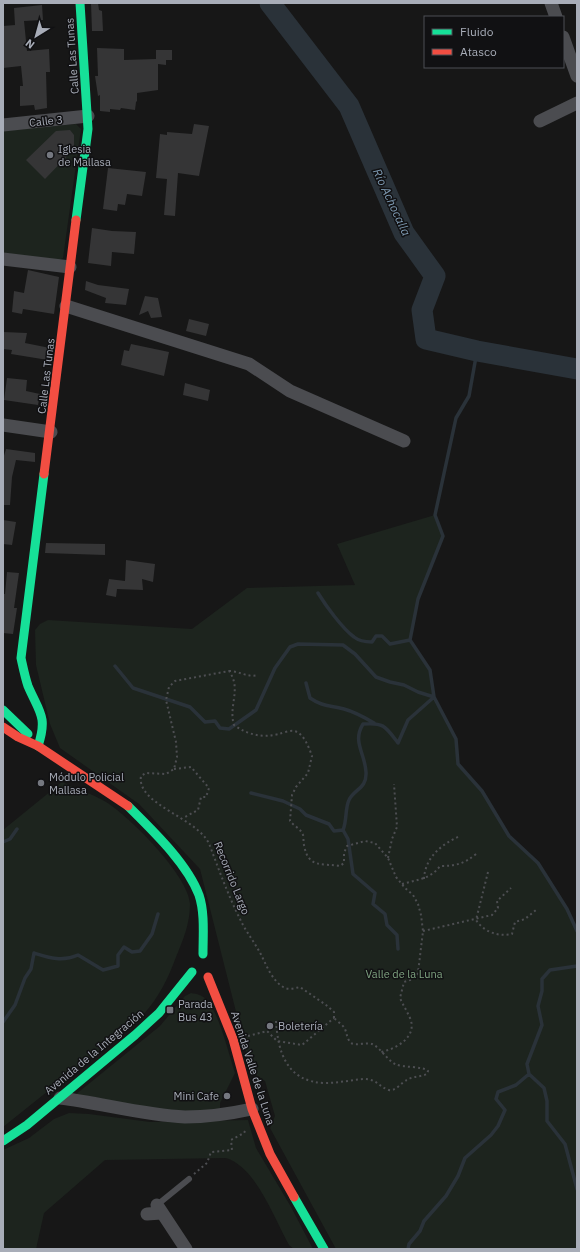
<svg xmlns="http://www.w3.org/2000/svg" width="580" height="1252" font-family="'IBM Plex Sans',sans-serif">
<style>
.green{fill:#1d241e}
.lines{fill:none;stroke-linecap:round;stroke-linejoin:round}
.stream{stroke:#2a3239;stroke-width:3.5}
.river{stroke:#2a3239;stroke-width:21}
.building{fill:#353536}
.path{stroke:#4d4e52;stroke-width:2;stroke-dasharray:2 3;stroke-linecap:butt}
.lane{stroke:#4b4c50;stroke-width:6}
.street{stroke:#4b4c50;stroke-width:13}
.fast{stroke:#16e098;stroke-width:9}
.jam{stroke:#f24e42;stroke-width:9}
.poi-dot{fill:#757880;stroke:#111113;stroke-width:1.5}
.labels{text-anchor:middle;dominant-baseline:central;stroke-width:3;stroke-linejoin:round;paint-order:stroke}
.street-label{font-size:11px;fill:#a8adb8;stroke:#111113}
.poi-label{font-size:11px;fill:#a8adb8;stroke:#111113;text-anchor:start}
.park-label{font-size:11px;fill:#7fa381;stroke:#111113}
.water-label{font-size:12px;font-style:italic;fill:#7f9bb3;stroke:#111113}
</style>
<rect width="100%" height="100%" fill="#171717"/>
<!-- green -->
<path class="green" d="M76,124L81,129L63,258L59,260L3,253V131Z
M435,515L443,536L418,599L410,640L430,670L434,697L456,739L458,764L482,791L509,836L538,863L567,909L577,931V1249H336L270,1128L275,1116L265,1081L251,1071L200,869L139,804L60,748L50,724L36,665L35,630L40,624L48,620L192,629L247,588L355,585L337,544Z
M62,782C76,789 93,794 106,802C130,817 189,876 190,904C190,924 183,940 176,957C168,979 159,997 143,1015L3,1127V830Z
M191,993C197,994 202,995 207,1000C219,1013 229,1055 235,1073L220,1103V1109L212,1112L155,1110L94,1097L75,1095L160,1026L185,996Z
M69,1113L89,1114L150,1122L248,1120L256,1148L291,1207L313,1249H294L289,1245C274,1218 256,1167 226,1158L105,1160L44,1213L36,1249H3V1150L29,1138L54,1119Z"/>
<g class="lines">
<!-- stream -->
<path class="stream" d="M477,351L469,396L456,418L435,515L443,536L418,599L410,640L430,670L434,697L456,739L458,764L482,791L509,836L538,863L567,909L577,931
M318,593C326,606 342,628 354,637C359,641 366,642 372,642L376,636H382L390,644L410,640
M115,666L133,688L190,707L205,722L215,721L220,728L229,729L256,710L275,668L290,647L298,644L343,645L355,654L376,677L390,682L404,685L418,692L434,697
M306,683L310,698C323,707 330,705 344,709C355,712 364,717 374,723
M251,793L283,801L300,809L306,815L329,824L334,831L343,830
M3,842L10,839L17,829
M398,949L397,935L387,925L385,914L373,904L375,893L353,874L348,839L343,830C347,821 345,808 349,800C354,789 367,789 366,772C365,753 352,742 363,724C384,722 386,727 398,743L408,720L434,697
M3,1022L15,1005L25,978L31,969L34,953C50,958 62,962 78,955L103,970L118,966V955L124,947L132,952L140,951L152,934L158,914
M529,1074L544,1088L547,1101V1121L565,1144L577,1189
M408,1249L409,1244L420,1231L424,1221L446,1196L458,1176L465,1158L491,1135L498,1126L505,1110L496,1099L498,1092L516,1085L529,1074L527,1064L542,1025L538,1006L542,991V979L550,970L577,966"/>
<!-- river -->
<path class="river" d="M270,3L349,106L404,233L435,276L422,310L426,339L477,351L577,369"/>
</g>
<!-- building -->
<path class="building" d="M91,3H98L99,10L102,11L103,31H92Z
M42,5L43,20L24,21L27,51L49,49L50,72H46L47,108L35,110L34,105L20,106V86H23L21,66L3,68V26L15,25L14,8Z
M97,48L124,49V60L156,59V50H172V60H166V65L158,64V90L137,93V101L136,102L135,110L121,108L120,110L110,109V112L100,111V95L98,96L95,76H98Z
M194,124L209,126L199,176L178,173L175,216L164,215L167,179L156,178L160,134L167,135V132L192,134Z
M70,130L74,135V149L45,179L26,160L56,131Z
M108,168L146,172L142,196L127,194L125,205L118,204L117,211L103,209Z
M92,228L112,231L136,232L134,254L112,252L111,266L88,263Z
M28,270L59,277L54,314L23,309L22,314L12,312L14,291L24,293Z
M86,281L98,285L129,289L126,305L105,303L106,298L85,290Z
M145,296L158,298L162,317L151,318L148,311L139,315Z
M189,319L209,324L206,336L186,331Z
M3,332L27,333L25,343L50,348L48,360L11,354L12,350L3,349Z
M131,344L169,352L164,376L121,365L124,350L129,351Z
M7,378L27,380L26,391L40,394L38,405L4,400Z
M185,383L210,390L208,401L183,395Z
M6,449L35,453V462L16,460L12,477L10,505H3V459Z
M3,520L16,522L12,545L3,544Z
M46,543L105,544V555L45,553Z
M126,560L155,564L153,582L142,579L143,590L117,589L116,597L106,595L109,579L125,581Z
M7,572L19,573L14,608H17L13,634L3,633V594H5Z"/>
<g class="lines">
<!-- path -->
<path class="path" d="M229,671C239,671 248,678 258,675
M174,769L191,767L209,788L206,797H201L198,810L183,818
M388,858L392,839L397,827L394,784
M488,872L476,920C484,932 498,937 512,934L515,922L525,919L536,910
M424,879C425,857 442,844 460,836
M402,884C416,880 431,879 440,866C455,866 464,864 476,854
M423,931L492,915L498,908L497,901L511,888
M334,1018V1012L326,1005L300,987C295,988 290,990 285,988C271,981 266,963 259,951C254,942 248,934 243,925C230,900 220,873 210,846C200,818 136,805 141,776L146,773L166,774L174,769L177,757L176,742L166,700L169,687L175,681L229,671C242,689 228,706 234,725C248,735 262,738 279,734C283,733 290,730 294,731C304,733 309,748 312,756L308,773L296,787L292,795L290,821C294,826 301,829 303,835C304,838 303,842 304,845C308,869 323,863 340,866L344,863V853L347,846L365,841L375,843L388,858L396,877L405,888L413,895L418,904L421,915L423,931L418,973L413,979L404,982L400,998C403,1005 407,1011 410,1018C418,1037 396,1049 381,1052
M276,1021C278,1053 287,1082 325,1083C338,1083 351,1080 364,1079C377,1079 379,1087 389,1090C395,1092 402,1082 407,1080C413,1076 421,1077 427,1074L428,1071C423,1066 404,1068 395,1064C386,1059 381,1048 372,1044C366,1042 357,1046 351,1043C347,1039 347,1034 345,1029C343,1025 337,1021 334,1018
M248,1036L267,1031L277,1041L302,1045L334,1018
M194,1174L207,1163L211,1152L232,1150L231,1140L244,1133L245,1131"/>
<!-- lane -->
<path class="lane" d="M157,1205L189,1179"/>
<!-- street -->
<path class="street" d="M551,3L556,17
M563,37L577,76
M540,121L577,103
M3,125L88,116
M3,259L70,267
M66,306L249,364L290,391L404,441
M3,425L51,432
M60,1098C101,1103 143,1115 185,1117C208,1117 229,1114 252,1109
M157,1205L186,1249
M147,1214L161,1213"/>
<!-- fast -->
<path class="fast" d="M76,220L88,129L80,3
M3,710L28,734
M38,746C48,716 39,712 28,686C25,677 23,667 21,658L44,474
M128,806C152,830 187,863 199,895C205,913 203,935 203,954
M3,1141L27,1125L135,1035L159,1013L192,972
M294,1197L324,1249"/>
<!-- jam -->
<path class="jam" d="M44,474L76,220
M3,727L18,737L38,746L128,806
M208,977L233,1039L252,1109L270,1154L294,1197"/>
</g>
<!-- markers -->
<g class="poi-dot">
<circle cx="50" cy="155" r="4"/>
<circle cx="41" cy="783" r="4"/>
<rect x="166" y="1006" width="8" height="8" rx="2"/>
<circle cx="270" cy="1026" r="4"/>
<circle cx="227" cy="1096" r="4"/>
</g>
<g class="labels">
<!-- street labels -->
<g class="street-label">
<text transform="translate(72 56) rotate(-94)">Calle Las Tunas</text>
<text transform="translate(46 121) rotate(-6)">Calle 3</text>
<text transform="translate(46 376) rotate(-83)">Calle Las Tunas</text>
<text transform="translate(232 878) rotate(68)">Recorrido Largo</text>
<text transform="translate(94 1052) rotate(-40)">Avenida de la Integración</text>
<text transform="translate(253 1068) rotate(72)">Avenida Valle de la Luna</text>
</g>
<!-- poi labels -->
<g class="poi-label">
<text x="58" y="149">Iglesia<tspan x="58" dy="13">de Mallasa</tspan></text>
<text x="49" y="777">Módulo Policial<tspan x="49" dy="13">Mallasa</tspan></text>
<text x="178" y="1004">Parada<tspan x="178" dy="13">Bus 43</tspan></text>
<text x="278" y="1026">Boletería</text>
<text x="219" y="1096" text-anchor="end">Mini Cafe</text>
</g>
<!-- park labels -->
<g class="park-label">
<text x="404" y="974">Valle de la Luna</text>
</g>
<!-- water labels -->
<g class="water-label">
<text transform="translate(392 202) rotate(65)">Río Achocalla</text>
</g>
</g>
<!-- border -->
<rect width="580" height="1252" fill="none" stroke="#a8adb8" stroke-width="8"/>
<!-- legend -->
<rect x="424" y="16" width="140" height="52" fill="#111113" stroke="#4d4f55"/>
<rect x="432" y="29" width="20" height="6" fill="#16e098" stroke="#4d4f55"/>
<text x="460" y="36" font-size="12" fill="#a8adb8">Fluido</text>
<rect x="432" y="49" width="20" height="6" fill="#f24e42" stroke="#4d4f55"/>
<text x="460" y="56" font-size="12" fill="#a8adb8">Atasco</text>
<!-- north arrow -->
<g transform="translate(36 36) rotate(217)" stroke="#111113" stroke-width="3" paint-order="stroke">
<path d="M0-3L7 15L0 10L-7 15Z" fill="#a8adb8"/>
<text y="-6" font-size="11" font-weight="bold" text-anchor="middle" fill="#a8adb8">N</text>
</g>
</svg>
